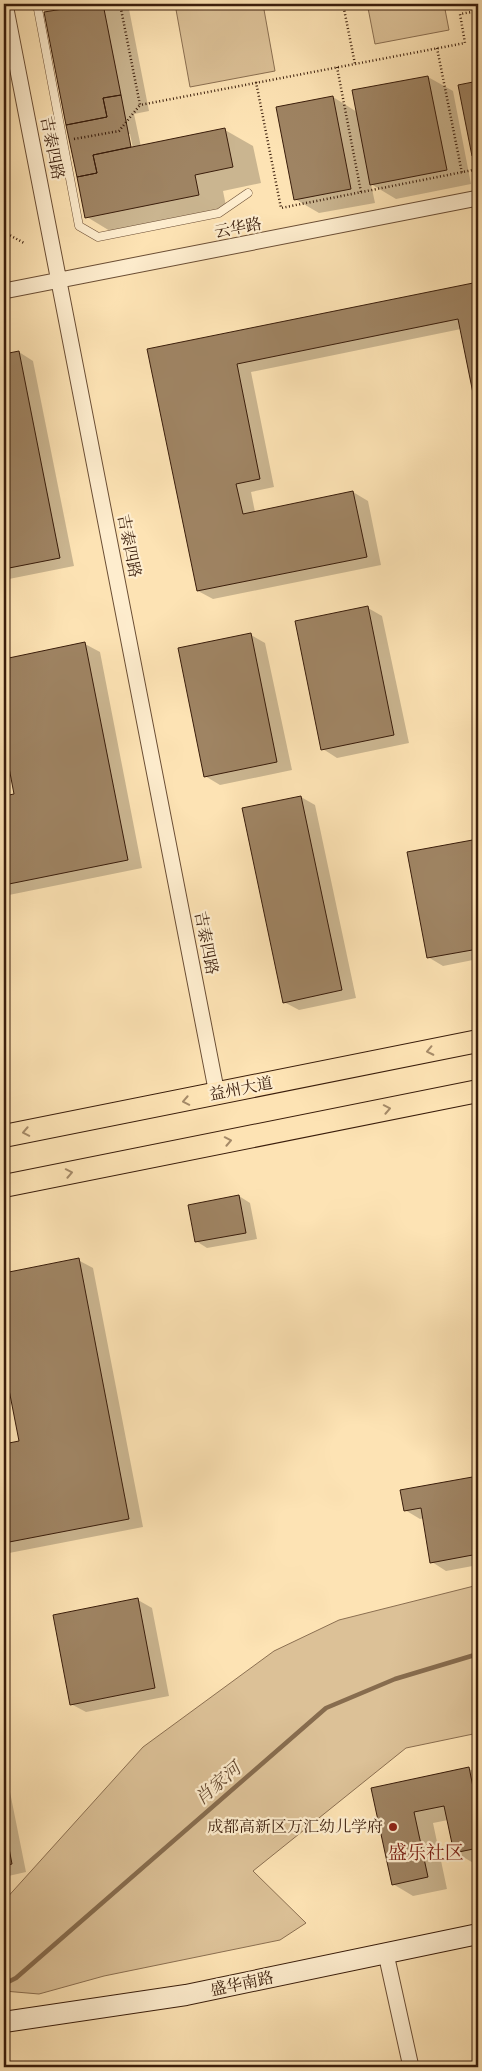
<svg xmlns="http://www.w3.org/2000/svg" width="482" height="2071" font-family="'IM FELL Double Pica','Noto Serif SC',serif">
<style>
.green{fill:#dcc197;stroke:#8b6f51}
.shadow{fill:#0003;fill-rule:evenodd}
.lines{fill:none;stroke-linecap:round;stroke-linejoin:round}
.stream{stroke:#876c4e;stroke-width:4.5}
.building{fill:#9f8463;stroke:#3a1d0b}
.lane-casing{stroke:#6b4e35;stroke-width:9}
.street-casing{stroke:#6b4e35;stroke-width:17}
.secondary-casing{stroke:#3a1d0b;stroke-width:22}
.primary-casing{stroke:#3a1d0b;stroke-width:24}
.path{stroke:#3a1d0b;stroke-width:2.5;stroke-dasharray:1 2.5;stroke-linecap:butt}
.lane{stroke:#feedce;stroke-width:8}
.street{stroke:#feedce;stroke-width:15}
.secondary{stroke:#feedce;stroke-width:20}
.primary{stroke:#fde3b4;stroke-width:22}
.oneway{stroke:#a58a68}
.poi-dot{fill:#8f2418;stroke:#feedce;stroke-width:2}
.labels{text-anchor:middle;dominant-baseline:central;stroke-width:4.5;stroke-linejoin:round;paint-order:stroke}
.street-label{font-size:16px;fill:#3a1d0b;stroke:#feedce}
.poi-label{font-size:16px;fill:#3a1d0b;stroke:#feedce;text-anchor:end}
.water-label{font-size:18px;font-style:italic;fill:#674b32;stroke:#feedce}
.quarter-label{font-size:19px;fill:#7a1f14;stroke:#feedce}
</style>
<rect width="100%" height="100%" fill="#fde3b4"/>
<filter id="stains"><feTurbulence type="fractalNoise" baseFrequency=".004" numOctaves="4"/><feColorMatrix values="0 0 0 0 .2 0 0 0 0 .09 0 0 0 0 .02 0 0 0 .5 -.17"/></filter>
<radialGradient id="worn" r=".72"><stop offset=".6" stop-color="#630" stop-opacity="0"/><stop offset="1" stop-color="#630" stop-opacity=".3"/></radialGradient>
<!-- green -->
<path class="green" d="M175,4H263L275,71L190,87Z
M390,4H444L449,30L375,44L368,8Z
M478,1585V1733L406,1748L253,1871L306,1923L280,1940L104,1976L39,1994L4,1991V1901L143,1747L274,1651L339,1620Z"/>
<!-- shadow -->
<path class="shadow" d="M63,4H128L149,111L134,114L141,147L225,130L253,146L261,183L223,191L227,211L115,234L87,217ZM127,134H130L134,153L131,154Z
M428,77L453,91L471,184L396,199L371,184L375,203L319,213L295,199L333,97L357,112Z
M478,82V158L473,156L460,86Z
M478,283V412L461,329L251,372L274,487L251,492L255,512L353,492L368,501L381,565L213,599L198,591L149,350Z
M19,352L33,361L74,566L4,580V355Z
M368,608L382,616L409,743L337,758L323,749Z
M251,635L265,643L292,770L220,785L205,776Z
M85,644L100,652L142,868L4,896V797L16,795L4,734V660Z
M301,797L315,805L356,998L299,1010L284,1002Z
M478,841V959L443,966L428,957L409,853Z
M239,1196L250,1203L257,1239L207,1248L196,1241Z
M78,1260L93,1268L143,1527L4,1554V1445L20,1442L4,1357V1274Z
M478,1477V1565L446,1571L432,1562L424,1518L420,1519L405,1510L402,1491Z
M138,1600L152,1608L169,1696L86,1712L71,1704Z
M468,1768L478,1774V1863L475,1864L455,1852L448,1820L433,1823L447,1889L413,1896L393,1884L372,1789Z
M4,1779L8,1782L26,1872L4,1877Z"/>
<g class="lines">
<!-- stream -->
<path class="stream" d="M4,1984L16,1978L326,1708L395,1679L478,1654"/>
</g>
<!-- building -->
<path class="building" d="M62,4H103L121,95L103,98L107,117L66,125L44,12L63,9Z
M428,76L447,170L370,185L352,90Z
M478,81V155L472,156L458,85Z
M121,95L131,147L93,155L97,173L77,177L66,125L107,117L103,98Z
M333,96L351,189L294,200L276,107Z
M225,128L233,167L195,175L199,195L85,218L77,177L97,173L93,155Z
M478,282V418L458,319L237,364L260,479L236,484L243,514L353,491L367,557L197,591L147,349Z
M19,351L60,558L4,569V354Z
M368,606L394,735L321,750L295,621Z
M251,633L277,762L204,777L178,648Z
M85,642L128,860L4,885V796L14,794L4,741V659Z
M301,796L342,990L283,1003L242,808Z
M478,839V949L427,958L407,852Z
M239,1195L246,1233L195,1242L188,1205Z
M79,1258L129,1519L4,1543V1444L19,1441L4,1364V1273Z
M478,1476V1554L430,1563L421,1508L404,1511L400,1490Z
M138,1598L155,1688L70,1705L53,1615Z
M469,1767L478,1812V1848L454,1853L444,1806L414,1812L428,1877L392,1885L371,1788Z
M4,1822L12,1864L4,1866Z"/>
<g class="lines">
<defs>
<path id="lane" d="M37,4L79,226L98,237L219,213L248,193"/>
<path id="street" d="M5,4L217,1094
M4,291L478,198
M386,1954L411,2067"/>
<path id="secondary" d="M4,2022L186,1995L478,1934"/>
<path id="primary" d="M4,1136L478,1041
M4,1186L478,1091"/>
</defs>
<!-- lane casing -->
<use href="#lane" class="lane-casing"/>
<!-- street casing -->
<use href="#street" class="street-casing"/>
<!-- secondary casing -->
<use href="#secondary" class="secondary-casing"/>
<!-- primary casing -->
<use href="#primary" class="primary-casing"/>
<!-- path -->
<path class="path" d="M120,4L140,105L465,43L460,14L478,11
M343,4L355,64
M437,48L462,173
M337,67L361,192
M256,82L281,208L478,169
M74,139L119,131L140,105
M4,232L24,243"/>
<!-- lane -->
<use href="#lane" class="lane"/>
<!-- street -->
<use href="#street" class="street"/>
<!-- secondary -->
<use href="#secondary" class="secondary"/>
<!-- primary -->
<use href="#primary" class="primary"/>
</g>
<!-- one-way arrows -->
<defs><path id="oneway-chevron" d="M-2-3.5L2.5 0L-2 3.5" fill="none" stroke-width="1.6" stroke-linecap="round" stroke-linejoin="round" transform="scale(1.25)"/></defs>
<g class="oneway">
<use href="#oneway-chevron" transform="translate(430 1051) rotate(168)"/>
<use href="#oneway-chevron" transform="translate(186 1101) rotate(169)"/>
<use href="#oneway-chevron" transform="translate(387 1109) rotate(-11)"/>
<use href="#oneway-chevron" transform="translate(26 1132) rotate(169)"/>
<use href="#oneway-chevron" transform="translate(228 1141) rotate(-11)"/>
<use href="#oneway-chevron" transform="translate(69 1173) rotate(-11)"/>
</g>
<!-- markers -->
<circle class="poi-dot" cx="393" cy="1827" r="5"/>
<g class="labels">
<!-- street labels -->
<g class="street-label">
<text transform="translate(52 148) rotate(79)">吉泰四路</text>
<text transform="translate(238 228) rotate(-11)">云华路</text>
<text transform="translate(129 546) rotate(79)">吉泰四路</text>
<text transform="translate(206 943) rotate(79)">吉泰四路</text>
<text transform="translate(241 1089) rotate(-11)">益州大道</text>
<text transform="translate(242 1984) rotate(-12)">盛华南路</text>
</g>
<!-- poi labels -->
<g class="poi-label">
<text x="383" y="1827">成都高新区万汇幼儿学府</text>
</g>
<!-- water labels -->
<g class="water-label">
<text transform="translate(218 1784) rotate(-41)">肖家河</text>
</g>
<!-- quarter labels -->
<g class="quarter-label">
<text x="426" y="1853">盛乐社区</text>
</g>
</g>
<!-- margin -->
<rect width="482" height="2071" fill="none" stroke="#fde3b4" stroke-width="20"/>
<rect x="5" y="5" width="472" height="2061" fill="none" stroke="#3a1d0b" stroke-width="2.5"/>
<rect x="10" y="10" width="462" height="2051" fill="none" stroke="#3a1d0b"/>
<rect width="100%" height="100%" filter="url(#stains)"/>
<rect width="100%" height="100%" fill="url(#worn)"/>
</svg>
